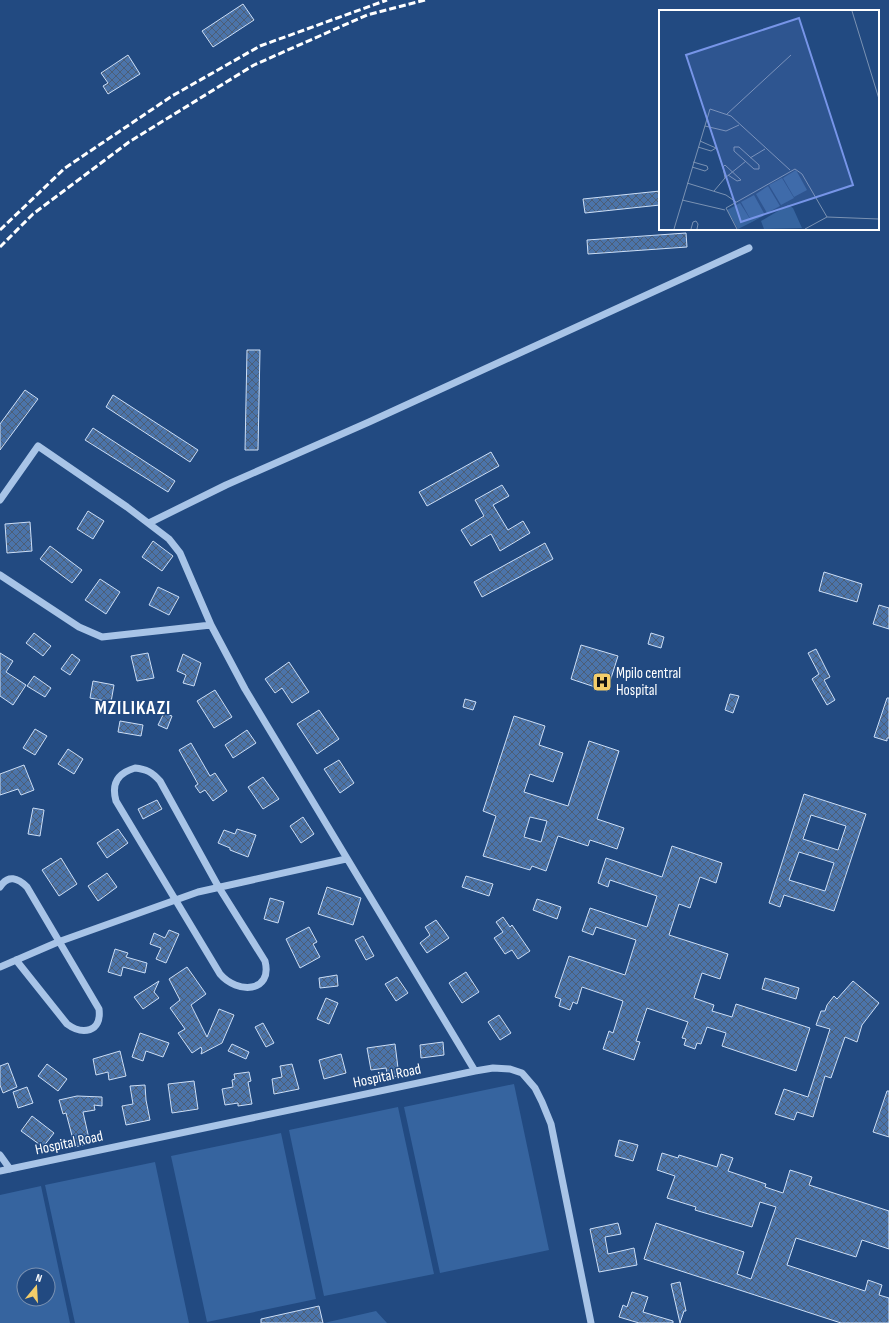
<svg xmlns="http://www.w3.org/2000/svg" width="889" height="1323" font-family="'Sofia Sans Condensed',sans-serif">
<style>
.green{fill:#36649f;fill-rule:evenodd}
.building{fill:url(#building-cross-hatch);stroke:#ccdef6;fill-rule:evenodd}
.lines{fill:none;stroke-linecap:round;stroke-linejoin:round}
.minor{stroke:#a8c4e7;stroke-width:7}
.rail{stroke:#fff;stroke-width:3;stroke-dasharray:7 3;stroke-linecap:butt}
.labels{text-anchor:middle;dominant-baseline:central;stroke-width:3;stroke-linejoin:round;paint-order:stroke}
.poi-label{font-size:15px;fill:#fff;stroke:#224a81;text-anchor:start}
.street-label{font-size:15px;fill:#fff;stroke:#224a81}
.district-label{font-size:19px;font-weight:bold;letter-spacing:1px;fill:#fff;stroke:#224a81}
.inset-road{fill:none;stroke:#7a92b3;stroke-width:1}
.view{fill:#7795e8;fill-opacity:0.15;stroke:#7795e8;stroke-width:2}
.inset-edge{fill:none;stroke:#fff;stroke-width:2}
</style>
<defs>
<pattern id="building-cross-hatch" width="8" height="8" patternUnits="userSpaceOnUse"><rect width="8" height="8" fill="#4b74aa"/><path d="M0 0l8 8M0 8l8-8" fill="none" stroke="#4c5e76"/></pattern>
</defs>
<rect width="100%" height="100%" fill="#224a81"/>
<!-- green -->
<path class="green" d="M514,1084L549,1250L440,1273L404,1107Z
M398,1107L434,1274L324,1296L289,1130Z
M281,1133L316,1299L207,1322L171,1156Z
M155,1162L189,1323H75L45,1185Z
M41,1186L70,1323H0V1195ZM24,1275H48V1299H24Z
M376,1311L387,1323H324Z"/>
<!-- building -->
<path class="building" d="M243,4L254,20L213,47L202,31Z
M128,55L140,74L108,94L103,86L108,83L101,73Z
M660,191V205L585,213L583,199Z
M686,233L687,247L588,254L587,240Z
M247,350H260L258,450H245Z
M25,390L38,399L0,450V424Z
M113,395L198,450L190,462L106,407Z
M93,428L175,481L168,492L85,440Z
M491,452L499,466L427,506L419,492Z
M502,485L509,496L493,505L508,530L523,521L530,533L500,551L491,534L471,546L461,530L484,516L475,500Z
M88,511L104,521L93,539L77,529Z
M30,522L32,551L7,553L5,524Z
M153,541L173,556L162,571L142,557Z
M545,543L553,559L482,597L474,582Z
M50,546L82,570L72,583L40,559Z
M824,572L862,584L857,602L819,591Z
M100,579L120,592L106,614L85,600Z
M158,587L179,597L169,615L149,605Z
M879,605L889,608V629L873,624Z
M34,633L51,646L43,656L26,643Z
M651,633L664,637L661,648L648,644Z
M581,645L618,656L607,691L571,679Z
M816,649L830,677L824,680L835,700L827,705L812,679L819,674L808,653Z
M0,653L13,661L6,672L26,685L13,705L0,696Z
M148,653L154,678L137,681L131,656Z
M72,654L80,660L70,675L61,669Z
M183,654L201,663L194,686L183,683L186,675L177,671Z
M289,662L309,692L292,703L282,688L275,693L265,679Z
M34,676L51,688L45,697L27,686Z
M93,681L114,685L111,702L90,698Z
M215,690L232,717L214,728L197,701Z
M730,694L739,696L733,713L725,710Z
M887,698H889V738H887V741L874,737Z
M465,699L476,702L473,710L463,707Z
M319,710L339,739L317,754L297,724Z
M164,713L172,716L167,729L158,725Z
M514,716L545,726L539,745L563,753L553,782L530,774L524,792L568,806L589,741L619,751L597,819L624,828L617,849L590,840L588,846L558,836L546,871L532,866L530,870L483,856L496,816L483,811ZM530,817L547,821L541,842L524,837Z
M120,721L143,725L141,736L118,732Z
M35,729L47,736L35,755L23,748Z
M247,730L256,743L233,758L225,745Z
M191,743L210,776L215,773L227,791L213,801L205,790L200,793L195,786L198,784L179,750Z
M68,749L83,759L74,774L58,764Z
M339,760L354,783L340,793L324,769Z
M24,765L34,790L21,795L18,789L0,795V774Z
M263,777L279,799L263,809L248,787Z
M804,794L866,814L834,911L784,895L780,907L769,903ZM811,815L846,826L838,850L803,839ZM799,852L834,863L825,891L789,880Z
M157,800L162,809L143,819L138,809Z
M33,808L44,810L40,836L28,834Z
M303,817L314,834L301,843L290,826Z
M118,829L128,843L107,858L97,843Z
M237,829L256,835L248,857L230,850V848L218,843L224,830L235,834Z
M672,846L722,863L716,883L700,877L690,908L679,904L669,935L728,954L720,979L702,973L694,998L714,1005L712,1011L732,1017L736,1004L810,1028L796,1071L722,1046L726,1033L707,1027L701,1044L697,1043L695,1049L684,1045L686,1039L682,1038L688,1022L647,1008L636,1041L640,1042L634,1060L603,1049L609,1031L613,1033L623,1001L582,987L577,1004L573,1002L570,1010L559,1006L561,999L555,997L569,956L625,975L636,940L596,927L593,935L582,931L590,908L647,927L657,896L610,880L608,887L598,883L606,858L662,877Z
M61,858L77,884L59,896L42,870Z
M107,873L117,887L98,901L88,886Z
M466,876L493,884L489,896L462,887Z
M327,887L361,898L353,925L318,914Z
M270,898L284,902L278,923L264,919Z
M537,899L561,907L557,919L533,910Z
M503,917L510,927L512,925L530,951L518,959L512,950L505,954L494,938L503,932L496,922Z
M436,920L449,938L427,953L420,943L430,935L425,927Z
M309,927L317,942L313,944L320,957L300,968L286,939Z
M169,930L179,934L166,963L156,959L161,948L150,944L154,933L165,938Z
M363,936L374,956L366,960L355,940Z
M115,949L128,953L126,957L147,963L145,973L123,967L121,976L108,972Z
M187,967L206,994L191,1005L207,1037L219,1009L234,1015L222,1043L201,1054L202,1050L201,1047L192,1053L178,1033L185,1029L170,1008L180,1000L169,979Z
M466,972L479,992L462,1003L449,983Z
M337,975L338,986L320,988L319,978Z
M397,977L408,993L396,1001L385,984Z
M765,978L799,988L796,999L762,989Z
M159,981L154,992L159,998L143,1009L134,997Z
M853,981L879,1003L862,1025L857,1042L845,1037L831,1078L825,1076L813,1117L797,1112L794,1120L775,1114L784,1089L808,1097L830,1029L816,1025L821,1011H825L827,1005L834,996L837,999Z
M326,998L338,1003L329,1024L317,1019Z
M499,1015L511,1033L500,1040L488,1022Z
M263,1023L274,1043L266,1047L255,1027Z
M140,1033L169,1043L163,1057L146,1051L143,1061L132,1057Z
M443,1042L444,1055L421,1058L420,1045Z
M232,1044L249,1052L246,1059L228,1051Z
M395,1044L399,1076L388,1077L386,1068L371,1070L367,1048Z
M120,1051L126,1076L109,1080L108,1072L96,1075L93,1059Z
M341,1054L346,1073L324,1079L319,1060Z
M8,1063L17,1087L3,1093L0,1085V1066Z
M47,1064L67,1079L58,1091L38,1076Z
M292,1064L299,1089L274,1094L272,1079L282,1077L280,1066Z
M249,1072L251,1081L248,1082L252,1104L238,1106V1103L225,1105L222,1089L233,1087L232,1080L235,1079L234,1074Z
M194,1081L198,1109L172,1113L168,1084Z
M145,1085L146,1100L150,1120L126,1125L122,1106L133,1104L130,1086Z
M27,1087L33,1103L18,1108L13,1092Z
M887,1091H889V1137L873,1132Z
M77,1096L102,1097V1106L94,1105L95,1110L83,1112L90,1143L75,1147L66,1113L63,1114L59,1100Z
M32,1116L54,1133L43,1147L21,1131Z
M619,1140L638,1145L633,1161L615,1156Z
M662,1153L678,1158L679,1155L717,1167L721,1154L733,1158L728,1171L766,1184L765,1187L783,1193L790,1170L812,1177L809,1185L889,1211V1249L862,1240L856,1257L796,1238L787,1265L865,1291L868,1280L882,1285L879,1295L889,1298V1323H841L644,1259L656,1223L744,1252L737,1274L751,1279L776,1207L760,1202L752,1227L695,1210L696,1207L667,1198L675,1176L657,1170Z
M618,1223L621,1234L605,1237L608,1254L634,1248L637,1265L599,1272L590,1229Z
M680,1282L686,1311H684L680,1323L671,1284Z
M632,1292L648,1297L643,1312L673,1321V1323H639L619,1317L623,1305L627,1307Z
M319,1306L323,1323H261V1319Z"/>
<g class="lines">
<!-- minor -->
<path class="minor" d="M0,500L38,446L127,507L169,539L180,553L211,625L245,689L475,1071
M149,523L226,485L369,422L749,248
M0,575L79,627L102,637L211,625
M135,768C146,769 152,772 160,781L218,886L265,961C273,993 237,994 220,974L116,801C111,783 118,773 135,768Z
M0,887C8,874 18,878 27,887L99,1009C102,1033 82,1035 67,1024L16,960
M0,967L58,942L198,892L346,859
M0,1155L10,1169
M0,1171L475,1071L493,1068L510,1069L522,1073L535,1088L542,1102L551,1124L591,1323"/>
<!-- rail -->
<path class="rail" d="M0,230L65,168L172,96L260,46L387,0
M0,247L33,214L129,142L254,65L367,15L425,0"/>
</g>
<!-- icons -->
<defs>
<symbol id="hospital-square" viewBox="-11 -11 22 22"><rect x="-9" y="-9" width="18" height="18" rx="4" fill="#f3cd6a" stroke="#224a81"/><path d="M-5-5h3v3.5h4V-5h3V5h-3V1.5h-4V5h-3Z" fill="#111"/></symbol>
</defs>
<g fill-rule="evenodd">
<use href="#hospital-square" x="591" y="671" width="22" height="22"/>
</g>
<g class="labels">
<!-- poi labels -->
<g class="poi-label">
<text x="616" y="673">Mpilo central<tspan x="616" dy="17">Hospital</tspan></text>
</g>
<!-- street labels -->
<g class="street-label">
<text transform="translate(387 1076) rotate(-12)">Hospital Road</text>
<text transform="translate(69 1143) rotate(-12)">Hospital Road</text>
</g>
<!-- district labels -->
<g class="district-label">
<text x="133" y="708">MZILIKAZI</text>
</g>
</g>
<!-- overview -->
<g transform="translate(659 10)">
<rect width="220" height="220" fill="#224a81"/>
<path d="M137,160L148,180L135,187L124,168ZM123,168L135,188L122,195L110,175ZM109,176L121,196L108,203L97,184ZM95,185L106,205L93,212L82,192ZM81,193L93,212L79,219L68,200ZM129,195L134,198L143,218L105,219L102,211Z" fill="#36649f"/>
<path class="inset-road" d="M193,1L220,89M68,104L132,45M46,116L67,121L80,115M39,137L52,141L57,138L41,131M75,137H80L100,155V159H95L75,141ZM91,148L106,139M33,157L46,161L49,159L48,156L34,152M66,168L64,157L66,155L82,170L78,171L69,165M28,173L67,185L77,192M55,181L66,168L87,151M23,190L66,200M15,219L51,99L72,106L131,160M32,219L34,212L37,211L39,214L38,219M78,219L67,198L136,159L143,164L168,207M146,219L168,207L220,209"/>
<path class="view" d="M140,8L194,175L82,212L27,45Z"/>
<rect width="220" height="220" class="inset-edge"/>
</g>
<!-- north arrow -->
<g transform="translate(36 1287) rotate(18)"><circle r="19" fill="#224a81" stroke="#7a92b3"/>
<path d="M0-3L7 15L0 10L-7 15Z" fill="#f3cd6a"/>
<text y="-6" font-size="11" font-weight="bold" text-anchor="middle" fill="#ffffff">N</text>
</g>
</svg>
